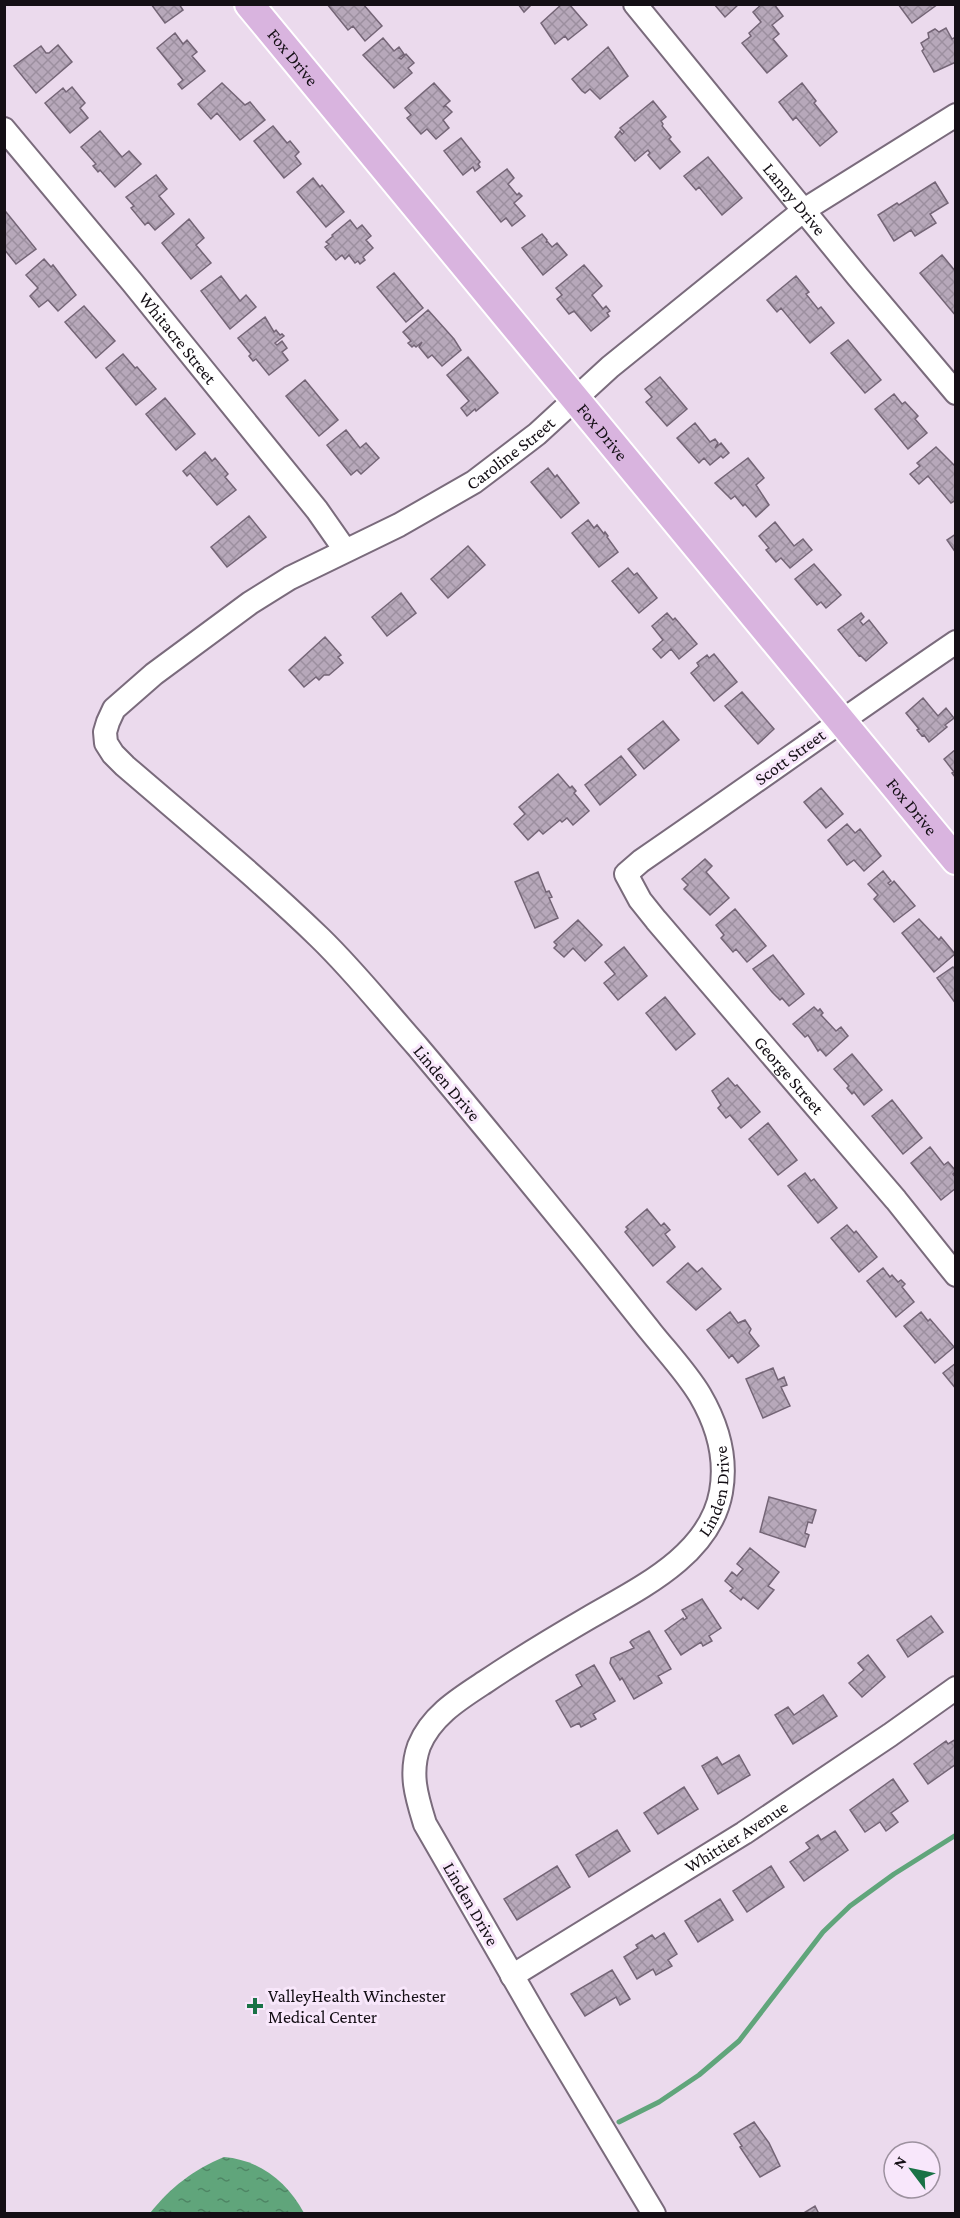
<svg xmlns="http://www.w3.org/2000/svg" width="960" height="2218" font-family="'Crimson Pro',serif">
<style>
.water{fill:url(#water-ripples)}
.lines{fill:none;stroke-linecap:round;stroke-linejoin:round}
.stream{stroke:#60a57b;stroke-width:5}
.building{fill:url(#building-cross-hatch);stroke:#746576;stroke-width:1.5}
.minor-casing{stroke:#7a6b7c;stroke-width:26}
.major-casing{stroke:#fff;stroke-width:32}
.minor{stroke:#fff;stroke-width:22}
.major{stroke:#d9b4df;stroke-width:28}
.poi-dot{fill:#197246;stroke:#f8e7fb;stroke-width:2}
.labels{text-anchor:middle;dominant-baseline:central;stroke-width:6;stroke-linejoin:round;paint-order:stroke}
.street-label{font-size:18px;fill:#140f15;stroke:#f8e7fb}
.poi-label{font-size:18px;fill:#140f15;stroke:#f8e7fb;text-anchor:start}
</style>
<defs>
<pattern id="water-ripples" width="26" height="14" patternUnits="userSpaceOnUse" patternTransform="scale(1.5)"><rect width="26" height="14" fill="#60a57b"/><path d="M2 4q2-2 4 0t4 0M15 11q2-2 4 0t4 0" fill="none" stroke="#4e8564"/></pattern>
<pattern id="building-cross-hatch" width="8" height="8" patternUnits="userSpaceOnUse" patternTransform="scale(1.5)"><rect width="8" height="8" fill="#b7a8ba"/><path d="M0 0l8 8M0 8l8-8" fill="none" stroke="#9c8f9f"/></pattern>
</defs>
<rect width="100%" height="100%" fill="#ebdaed"/>
<!-- water -->
<path class="water" d="M224,2157C260,2160 287,2182 304,2213H150C171,2187 193,2170 224,2157Z"/>
<g class="lines">
<!-- stream -->
<path class="stream" d="M619,2122L659,2102L699,2075L739,2041L823,1932L850,1906L894,1874L956,1835"/>
</g>
<!-- building -->
<path class="building" d="M151,4H179L183,10L165,23Z
M327,4H363L382,26L365,41L353,26L348,30Z
M518,4H532L524,12Z
M562,4H569L587,25L568,40L565,36L555,44L541,23Z
M714,4H739L725,17Z
M762,4H774L783,16L772,25L779,34L773,39L787,56L767,73L742,43L751,36L749,33L761,22L753,12Z
M898,4H938L912,23Z
M946,28L952,39L956,37V62L934,72L922,51L924,49L921,43L929,38L928,33L935,29L939,32Z
M175,33L183,44L187,40L197,52L192,56L205,71L182,89L178,84L183,80L157,48Z
M383,38L394,51L399,47L404,54L399,58L401,59L406,54L414,63L408,68L412,73L394,88L363,55Z
M58,45L72,62L36,93L14,66L41,46L46,53H49Z
M608,47L628,76L600,99L590,89L585,93L582,91L572,79Z
M222,83L245,105L250,102L265,120L240,140L217,113L211,119L198,104Z
M434,83L450,101L443,107L446,106L452,112L443,120L449,128L436,139L427,129L421,134L407,118L411,115L405,108Z
M802,83L816,101L814,103L837,132L820,146L796,117L793,120L779,102Z
M72,87L85,103L80,108L88,118L70,133L45,103L63,88L66,92Z
M653,101L666,117L661,121L663,124L662,126L671,137L669,139L680,152L660,169L648,155L650,153L648,150L635,161L615,137L620,131L622,134L624,132L620,128Z
M273,126L287,143L290,141L299,152L295,156L301,164L284,178L254,141Z
M100,131L122,157L129,151L141,164L115,187L100,170L98,172L93,166L96,164L81,147Z
M461,138L480,162L478,164L480,167L475,171L473,167L463,175L444,151Z
M708,157L742,198L722,215L699,187L696,190L684,176Z
M507,169L514,178L508,184L517,195L519,193L522,196L514,203L525,216L512,226L506,218L501,222L477,192Z
M156,175L167,189L159,196L174,214L155,230L148,222L145,225L131,208L134,206L126,197Z
M313,178L320,187L322,185L344,212L326,227L297,192Z
M935,182L948,203L930,214L936,223L915,236L911,230L894,241L878,215L897,203L899,205Z
M6,212L36,249L16,264L4,249V214Z
M189,219L204,238L196,245L211,263L191,279L162,243Z
M350,220L357,229L362,225L371,236L366,240L373,248L363,257L365,260L360,264L358,261L355,263L349,255L345,259L342,255L336,260L325,247L329,244L326,242L333,236L332,235Z
M542,234L547,240L546,243L547,241L552,247L557,243L567,255L543,275L522,248Z
M942,255L956,272V316L920,273Z
M44,259L51,267L53,265L76,295L58,311L48,300L39,307L30,296L38,288L26,275Z
M584,265L602,286L592,295L603,309L606,306L610,311L607,313L609,316L591,331L574,311L569,314L557,299L562,295L556,288Z
M394,273L423,308L406,322L377,287Z
M221,276L240,301L246,295L256,307L230,329L201,291Z
M796,276L809,292L806,294L818,309L821,307L834,323L810,343L781,308L777,312L767,300Z
M84,306L115,341L96,358L65,322Z
M428,310L454,339L461,350L442,366L432,355L428,358L419,347L422,342L416,347L414,345L412,347L408,343L411,341L403,332Z
M265,317L274,332L276,330L280,335L282,334L284,336L275,343L277,345L282,341L287,348L282,352L288,360L269,375L256,359L253,361L249,356L251,354L238,338Z
M848,340L881,380L865,393L831,353Z
M123,354L135,368L137,367L156,389L136,405L106,368Z
M468,357L498,393L476,411L475,409L467,416L461,408L469,401L447,375Z
M660,377L687,409L667,426L646,402L652,397L645,389Z
M305,380L338,420L319,436L286,396Z
M894,394L902,404L905,402L918,416L915,419L927,433L908,449L875,409Z
M165,398L195,434L176,450L146,414Z
M695,423L710,442L715,439L718,443L715,448L721,443L729,453L723,458L721,456L710,465L704,458L699,463L677,438Z
M346,430L360,448L366,443L379,458L361,474L357,470L351,475L327,445Z
M936,447L956,467V500L951,503L928,476L919,484L910,474L920,466L917,463Z
M205,452L212,461L215,458L228,474L225,477L236,490L217,505L190,473L187,476L183,471Z
M748,458L764,478L756,485L769,505L756,517L745,504L743,506L735,496L731,499L715,483Z
M548,468L555,477L557,475L579,503L561,518L531,482Z
M249,516L266,537L227,567L211,547Z
M588,520L594,528L597,525L604,534L605,532L608,536L607,537L618,552L599,567L572,533Z
M775,522L794,546L803,539L812,550L790,568L781,558L776,562L766,550L769,548L759,536Z
M956,534V553L947,540Z
M468,546L485,565L448,598L431,579Z
M814,564L841,595L826,608L821,602L817,605L795,579Z
M628,568L634,575L637,573L657,598L639,613L612,581Z
M401,593L416,613L387,636L372,617Z
M667,613L673,620L675,618L697,644L679,659L671,649L661,658L653,649L663,640L652,626Z
M861,613L864,617L860,621L863,625L869,620L887,643L866,661L860,655L859,656L838,630Z
M325,637L341,655L338,657L343,663L329,675H324L319,680L316,677L304,687L289,670Z
M714,654L737,682L714,701L691,673L699,666L697,663L707,655L709,658Z
M742,692L774,729L758,744L725,706Z
M923,698L938,716L946,708L954,718L945,725L947,727L929,742L924,735L922,736L917,730L919,729L906,713Z
M663,721L679,740L644,769L628,749Z
M956,749V777H955L952,773L954,772L944,759Z
M621,756L636,775L600,805L585,785Z
M558,774L570,788L572,786L576,791L574,793L589,811L573,825L567,818L562,822L560,820L543,834L539,830L528,840L514,824L525,814L519,807Z
M821,788L843,814L826,828L804,802Z
M847,824L855,833L860,829L881,856L864,871L854,860L847,865L828,840Z
M705,859L712,866L706,872L729,898L710,915L684,889L688,885L682,879Z
M883,871L891,881L888,883L890,885L894,881L915,906L894,922L874,899L878,895L868,884Z
M538,872L546,892L549,891L552,897L549,898L558,918L535,928L515,882Z
M735,909L766,946L747,962L736,949L733,952L721,938L724,935L716,925Z
M919,919L939,940L941,937L955,954L934,972L902,933Z
M578,920L602,945L585,961L573,948L564,957L554,948L557,945L554,942Z
M624,947L647,976L618,1000L604,983L615,974L605,962Z
M773,955L804,994L789,1006L782,998L780,1000L772,992L753,969Z
M953,967L956,970V1004L937,978Z
M665,997L695,1034L676,1050L646,1013Z
M814,1007L818,1011L820,1009L823,1013L821,1015L836,1031L841,1027L848,1036L826,1056L820,1049L818,1051L808,1035L805,1037L793,1024Z
M852,1054L882,1090L864,1105L854,1092L852,1094L847,1088L849,1086L834,1069Z
M728,1078L735,1086L737,1085L760,1112L741,1128L730,1115L726,1118L718,1108L721,1105L712,1091Z
M892,1100L922,1138L903,1154L872,1116Z
M768,1123L797,1160L778,1175L749,1139Z
M930,1147L944,1165L948,1162L956,1171L953,1174L956,1178V1188L941,1200L911,1163Z
M805,1173L811,1181L814,1179L837,1208L818,1223L788,1186Z
M647,1209L661,1226L664,1223L670,1230L665,1234L675,1247L653,1266L625,1232L628,1229L626,1227Z
M847,1225L854,1233L856,1231L877,1257L859,1272L831,1238Z
M688,1263L697,1272L702,1268L721,1289L696,1310L667,1282Z
M883,1268L890,1277L892,1275L898,1282L901,1280L905,1284L902,1287L914,1302L896,1317L867,1281Z
M730,1312L738,1323L745,1320L751,1329L749,1333L759,1346L738,1363L732,1355L729,1358L707,1330Z
M921,1312L928,1321L930,1319L954,1347L935,1363L904,1326Z
M956,1363V1389L943,1373Z
M773,1368L778,1380L784,1377L787,1385L781,1387L790,1406L763,1418L746,1379Z
M769,1497L816,1510L812,1523L808,1522L805,1533L809,1535L805,1547L760,1532Z
M750,1548L779,1572L768,1586L774,1590L758,1609L743,1597L741,1600L730,1591L733,1588L725,1581L732,1572L737,1576L743,1569L737,1564Z
M702,1599L721,1628L709,1636L712,1641L703,1646L701,1642L681,1655L665,1631L683,1618L684,1620L687,1618L682,1610Z
M931,1616L943,1632L908,1657L897,1640Z
M649,1631L671,1669L658,1676L662,1683L634,1699L622,1678L620,1680L610,1663L611,1658L634,1648L630,1642L632,1640Z
M868,1655L885,1677L862,1697L849,1683L864,1670L858,1663Z
M594,1665L615,1701L593,1714L596,1719L581,1727L579,1723L571,1727L556,1701L582,1686L576,1675Z
M823,1695L837,1716L793,1744L775,1715L788,1707L794,1715Z
M956,1739V1764L928,1784L914,1764L946,1741L948,1744Z
M739,1755L750,1775L718,1794L702,1766L717,1757L722,1765Z
M893,1779L908,1801L891,1813L898,1822L886,1831L880,1822L865,1832L850,1810Z
M684,1787L698,1809L658,1834L644,1813Z
M617,1830L630,1851L589,1877L576,1855Z
M835,1831L848,1850L804,1881L790,1862L810,1848L806,1843L818,1835L821,1840Z
M557,1866L570,1887L517,1920L504,1899Z
M771,1866L784,1887L747,1912L733,1891Z
M720,1899L733,1920L698,1942L685,1921Z
M664,1933L677,1954L668,1960L672,1966L656,1975L653,1969L637,1979L624,1957L638,1948L636,1945L652,1935L655,1939Z
M612,1970L630,1999L620,2005L616,1997L585,2016L571,1994Z
M754,2122L769,2143L780,2166L760,2177L740,2147L742,2146L734,2134Z
M815,2206L819,2214H802Z"/>
<g class="lines">
<defs>
<g id="minor">
<path id="s1" d="M635,4L858,277L956,393"/>
<path id="s2" d="M4,129L132,282L317,510L345,550"/>
<path id="s3" d="M956,642C850,714 746,789 641,861L626,874L640,900L656,920L896,1200L956,1275"/>
<path id="s4" d="M512,1976L744,1833L890,1735L956,1688"/>
<path id="s5" d="M654,2214L538,2020L425,1824C417,1798 409,1774 419,1746C431,1716 459,1699 485,1682C519,1659 554,1638 590,1617C640,1588 710,1555 721,1492C727,1458 717,1424 700,1395C686,1372 667,1352 651,1332C622,1296 594,1260 565,1225C516,1165 467,1105 417,1046C385,1010 355,972 320,938C258,878 190,822 125,766L113,754L106,743L105,732L108,722L114,709L154,674L250,603L290,578L399,525L474,482L537,434L610,367L804,210L956,115"/>
</g>
<g id="major">
<path id="s6" d="M249,4L956,860"/>
</g>
</defs>
<!-- minor casing -->
<use href="#minor" class="minor-casing"/>
<!-- major casing -->
<use href="#major" class="major-casing"/>
<!-- minor -->
<use href="#minor" class="minor"/>
<!-- major -->
<use href="#major" class="major"/>
</g>
<!-- markers -->
<path class="poi-dot" d="M252 1997h6v6h6v6h-6v6h-6v-6h-6v-6h6z"/>
<g class="labels">
<!-- street labels -->
<g class="street-label">
<text stroke="none"><textPath href="#s6" startOffset="69">Fox Drive</textPath></text>
<text stroke="none"><textPath href="#s1" startOffset="252">Lanny Drive</textPath></text>
<text stroke="none"><textPath href="#s2" startOffset="272">Whitacre Street</textPath></text>
<text stroke="none"><textPath href="#s6" startOffset="555">Fox Drive</textPath></text>
<text stroke="none"><textPath href="#s5" startOffset="2432">Caroline Street</textPath></text>
<text transform="translate(790 757) rotate(-36)">Scott Street</text>
<text stroke="none"><textPath href="#s6" startOffset="1041">Fox Drive</textPath></text>
<text stroke="none"><textPath href="#s3" startOffset="663">George Street</textPath></text>
<text transform="translate(447 1083) rotate(50)">Linden Drive</text>
<text stroke="none"><textPath href="#s5" startOffset="936">Linden Drive</textPath></text>
<text stroke="none"><textPath href="#s4" startOffset="264">Whittier Avenue</textPath></text>
<text transform="translate(471 1904) rotate(60)">Linden Drive</text>
</g>
<!-- poi labels -->
<g class="poi-label">
<text x="268" y="1996">ValleyHealth Winchester<tspan x="268" dy="21">Medical Center</tspan></text>
</g>
</g>
<!-- border -->
<rect width="960" height="2218" fill="none" stroke="#140f15" stroke-width="12"/>
<!-- north arrow -->
<g transform="translate(912 2170) rotate(302)"><circle r="28" fill="#f8e7fb" stroke="#9d919f" stroke-width="1.5"/>
<path d="M0-4.5L10 22L0 15L-10 22Z" fill="#197246"/>
<text y="-9" font-size="16" font-weight="bold" text-anchor="middle" fill="#140f15">N</text>
</g>
</svg>
